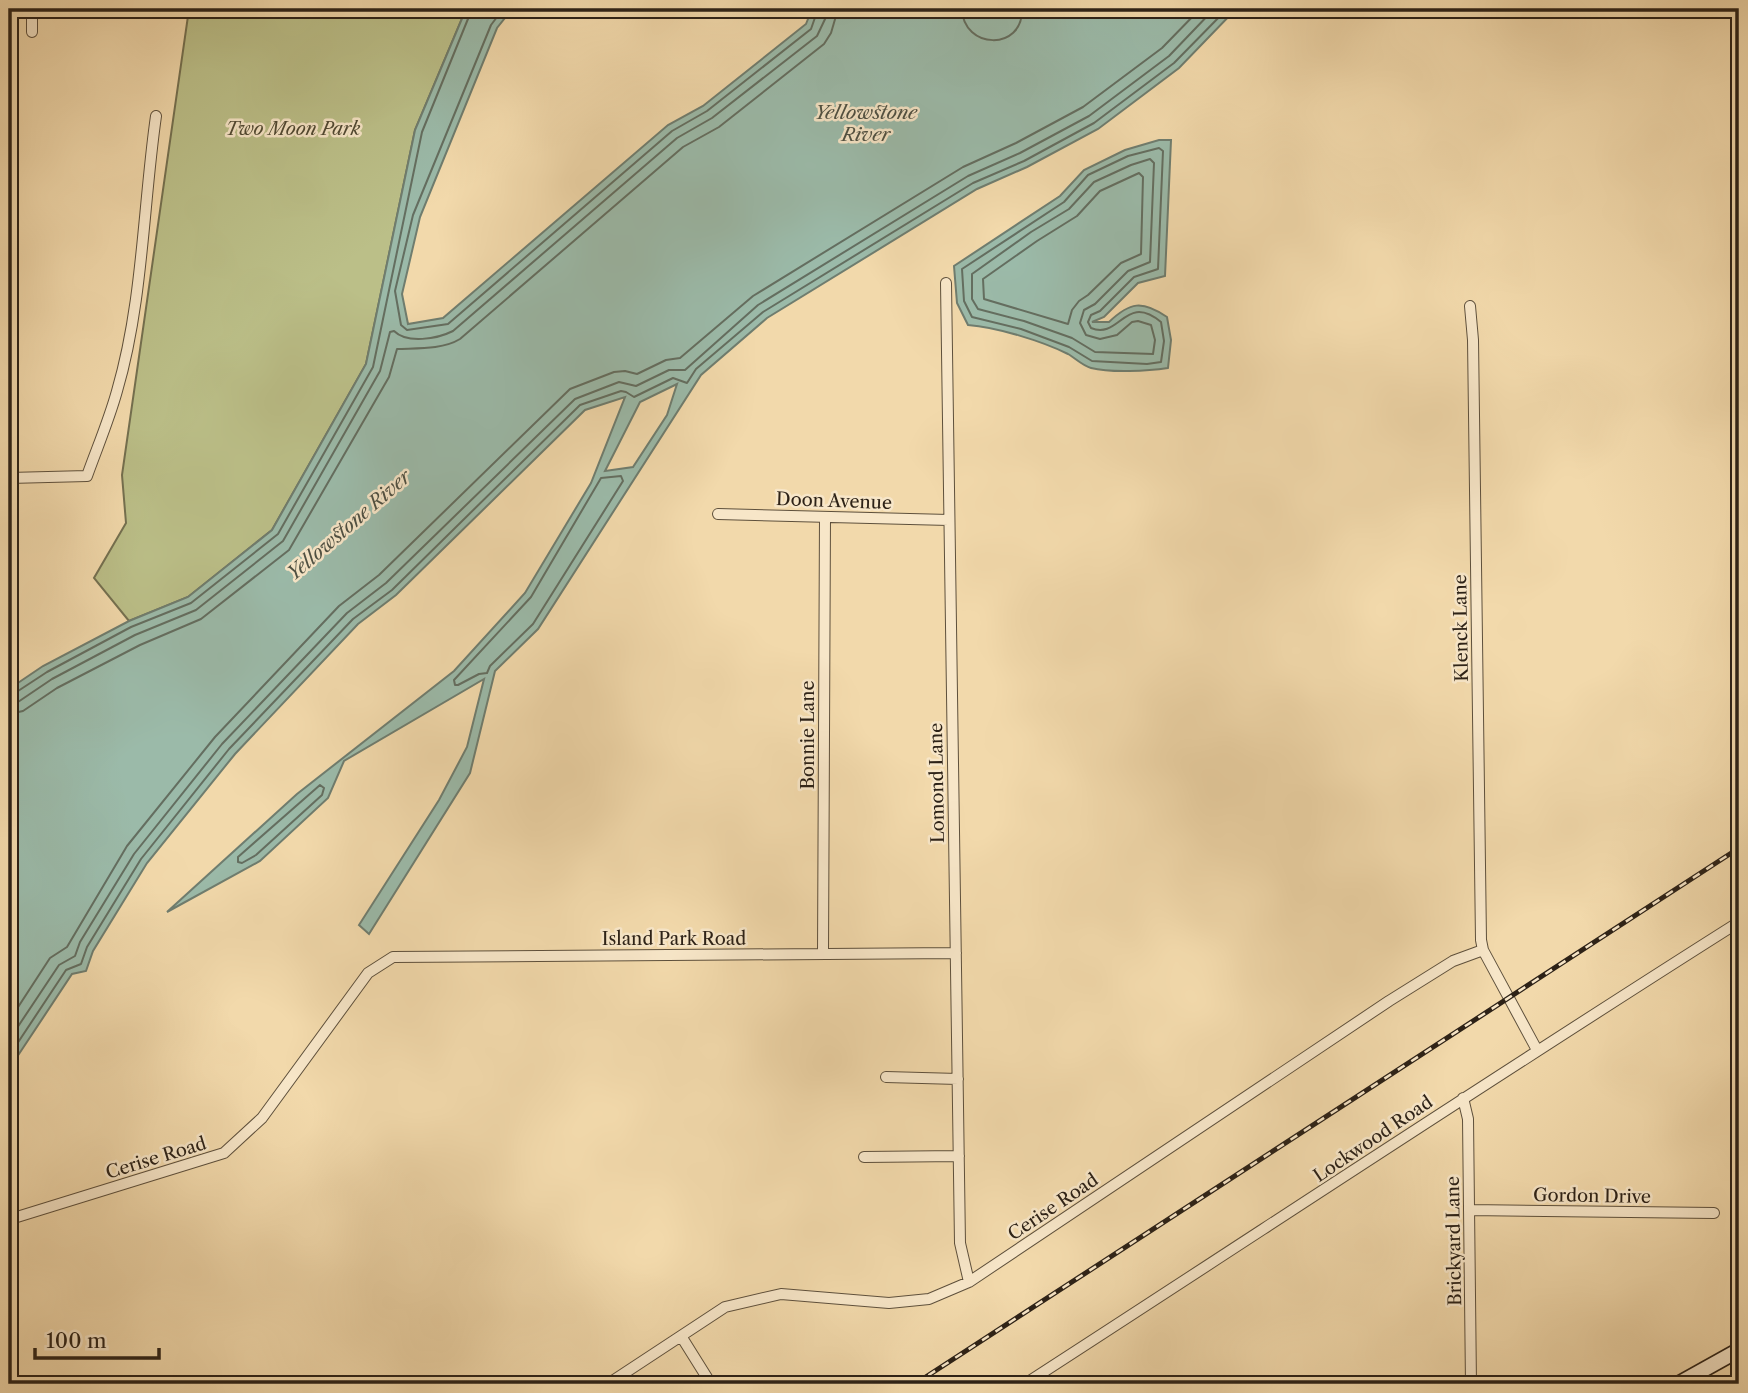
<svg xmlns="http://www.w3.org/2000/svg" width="1748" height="1393" font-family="'Libre Caslon Text',serif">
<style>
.green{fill:#bbbf88;stroke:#747050;stroke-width:2}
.water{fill:#9bbaa9;stroke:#6f7d6f;stroke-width:2;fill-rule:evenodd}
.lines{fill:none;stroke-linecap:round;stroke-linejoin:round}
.shore{stroke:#646e60;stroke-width:2}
.street-casing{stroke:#5e503c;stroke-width:12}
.secondary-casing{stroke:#2d2217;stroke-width:17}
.street{stroke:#f7e6c8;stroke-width:10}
.secondary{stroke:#f7e6c8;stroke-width:14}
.rail-casing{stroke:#2d2217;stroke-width:5}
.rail{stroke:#f7e6c8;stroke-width:2.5;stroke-dasharray:8;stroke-linecap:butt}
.labels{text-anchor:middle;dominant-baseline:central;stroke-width:5;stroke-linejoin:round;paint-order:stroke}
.park-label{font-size:18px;font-style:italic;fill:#504933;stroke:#f7e6c8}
.street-label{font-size:18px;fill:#2d2217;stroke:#f7e6c8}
.water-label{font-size:19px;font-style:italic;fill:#4e5043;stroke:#f7e6c8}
</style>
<rect width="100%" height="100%" fill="#f2d9ab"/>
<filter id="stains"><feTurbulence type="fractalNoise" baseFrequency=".00286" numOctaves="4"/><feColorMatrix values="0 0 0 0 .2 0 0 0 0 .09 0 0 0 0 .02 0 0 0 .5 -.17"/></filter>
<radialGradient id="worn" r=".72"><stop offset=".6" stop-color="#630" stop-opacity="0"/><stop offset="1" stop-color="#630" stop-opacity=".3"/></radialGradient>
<!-- green -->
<path class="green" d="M189,9H466L415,130L366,364L272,530L188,597L129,621L94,578L126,523L122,475Z"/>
<!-- water -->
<path class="water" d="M466,9H512L497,28L420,217L402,294L408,324L443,318L668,125L703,106L806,24L812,9H974L997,16L994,9H1236L1179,68L1098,129L1027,167L977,189L767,318L701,375L538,629L495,671L470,773L369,934L359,925L439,800L467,747L484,679L344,761L328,798L260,861L167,912L297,794L454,671L525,593L591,483L625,397L585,410L396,595L358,624L235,754L147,863L93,951L86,971L72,974L9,1069V689L43,666L129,621L188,597L272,530L366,364L415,130ZM677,384L667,415L633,467L605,471L640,402Z
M1159,140H1171L1165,276L1138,283L1104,317L1092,322H1109C1130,302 1142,300 1167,317L1171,340L1168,368C1148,371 1111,373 1091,368C1083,366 1075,358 1068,354C1042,341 996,327 968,325L957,303L954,266L1060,196L1084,170L1125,150Z"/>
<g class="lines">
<!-- shore -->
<path class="shore" d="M503,9L491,25L413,215L395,291L401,325L407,330L448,324L672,131L707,111L811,29L818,9
M962,9C963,49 1023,52 1022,9
M1159,148L1163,151L1158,269L1134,277L1100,311L1091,315L1088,322L1091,328C1120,340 1125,292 1161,322L1164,341L1161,362L1147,364L1092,361L1069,347L1021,329L972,317L964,301L962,269L1064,202L1088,175L1128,156Z
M1150,159L1154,163L1150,262L1128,271L1095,304L1084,310L1080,323L1086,335L1100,339L1117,335L1132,322L1138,321L1151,325L1155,340L1153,354L1095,352L1072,338L1024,321L978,309L972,299V274L1031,232L1069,209L1094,182L1131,165Z
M1139,173L1143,177L1141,254L1121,263L1088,295L1079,301L1072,310L1068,324L984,299L983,279L1037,241L1077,216L1100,191Z
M621,476L623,481L533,624L490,666L487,673L479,674L458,685H455L454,680L531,597L601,478Z
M9,694L15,693L47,672L131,627L191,603L278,534L373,367L422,132L472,9
M9,703L18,702L52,679L135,635L196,610L283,541L380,371L390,332L394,331C407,344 437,339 453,331L677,138L712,118L817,36L826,17L827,9
M9,714L23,711L57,688L140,645L201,619L289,550L389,377L397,349C416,348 442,350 460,339L683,147L719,127L824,44L831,33L838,9
M320,785L324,788L322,795L256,855L242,863L238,862V857Z
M9,1021L50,958L67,947L127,846L215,737L339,606L379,575L570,389L614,372L625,371L637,374L666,360L680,358L753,296L963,167L1016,143L1083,107L1162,48L1200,9
M9,1040L59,965L75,956L80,942L134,854L222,744L347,613L386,583L575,399L619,382L636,386L669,370H685L758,305L968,176L1020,153L1089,116L1169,56L1214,9
M9,1056L66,970L81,964L87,947L141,859L229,749L353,619L392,590L580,405L621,391L626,392L634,397L673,378L687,383L696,369L763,312L973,183L1024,161L1094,123L1174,63L1227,9"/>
<defs>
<path id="street" d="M32,9V32
M946,283L960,1243L969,1282
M1470,306L1473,340L1481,940L1483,950L1537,1050
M9,478L87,476C97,448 109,420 117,391C143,302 143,207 156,116
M718,514L949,520
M823,953L825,517
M886,1077L958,1079
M1463,1098L1468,1119L1471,1384
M864,1157L959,1156
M1469,1210L1714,1213
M9,1222L17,1217L224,1153L262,1118L368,973L393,957L956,953
M681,1336L711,1384
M608,1384L725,1307L781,1294L889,1303L929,1299L969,1282L1389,1001L1453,961L1483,950
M1025,1384C1263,1230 1500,1073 1739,922"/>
<path id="secondary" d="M1678,1384L1739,1350"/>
</defs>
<!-- street casing -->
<use href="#street" class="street-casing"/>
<!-- secondary casing -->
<use href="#secondary" class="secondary-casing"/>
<!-- street -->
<use href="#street" class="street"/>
<!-- secondary -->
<use href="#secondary" class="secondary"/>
<defs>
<path id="rail" d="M915,1384L1739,848"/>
</defs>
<!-- rail casing -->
<use href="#rail" class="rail-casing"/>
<!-- rail -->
<use href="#rail" class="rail"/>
</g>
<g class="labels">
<!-- park labels -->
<g class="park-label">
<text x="293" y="129">Two Moon Park</text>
</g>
<!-- street labels -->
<g class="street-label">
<text transform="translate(834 501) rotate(2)">Doon Avenue</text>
<text transform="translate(1461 628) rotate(-91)">Klenck Lane</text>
<text transform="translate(808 735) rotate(-90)">Bonnie Lane</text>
<text transform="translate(937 783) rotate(-91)">Lomond Lane</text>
<text x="674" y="939">Island Park Road</text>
<text transform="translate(1373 1139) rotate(-34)">Lockwood Road</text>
<text transform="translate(156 1158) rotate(-17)">Cerise Road</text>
<text transform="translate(1592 1196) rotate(1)">Gordon Drive</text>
<text transform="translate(1053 1207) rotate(-34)">Cerise Road</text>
<text transform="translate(1454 1241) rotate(-91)">Brickyard Lane</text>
</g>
<!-- water labels -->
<g class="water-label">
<text x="866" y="112">Yellowstone<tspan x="866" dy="22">River</tspan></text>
<text transform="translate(349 525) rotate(-41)">Yellowstone River</text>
</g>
</g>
<!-- margin -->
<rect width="1748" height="1393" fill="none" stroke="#f2d9ab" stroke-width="35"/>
<rect x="10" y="10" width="1727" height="1372" fill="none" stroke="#2d2217" stroke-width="3.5"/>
<rect x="18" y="18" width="1713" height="1358" fill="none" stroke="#2d2217" stroke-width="2"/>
<!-- scale -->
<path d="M35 1348v10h124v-10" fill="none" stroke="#2d2217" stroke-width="3.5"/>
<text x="46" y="1348" font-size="21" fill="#2d2217" stroke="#f7e6c8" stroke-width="5" paint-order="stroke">100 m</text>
<rect width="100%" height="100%" filter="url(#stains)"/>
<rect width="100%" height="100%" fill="url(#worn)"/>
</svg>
